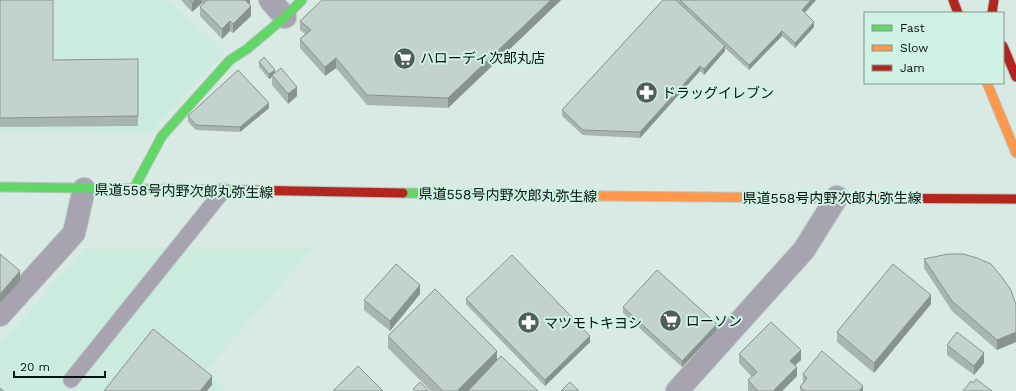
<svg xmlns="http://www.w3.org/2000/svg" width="1016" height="391" font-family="'Work Sans','Noto Sans JP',sans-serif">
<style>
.built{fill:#cbebdf}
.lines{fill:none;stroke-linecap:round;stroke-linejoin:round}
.lane-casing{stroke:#b8c6c0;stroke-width:17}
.street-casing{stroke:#b8c6c0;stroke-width:24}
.fast-casing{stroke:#b8c6c0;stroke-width:11}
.slow-casing{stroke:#b8c6c0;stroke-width:11}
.jam-casing{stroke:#b8c6c0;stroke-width:11}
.lane{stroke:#a7a3b1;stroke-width:15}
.street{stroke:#a7a3b1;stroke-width:22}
.fast{stroke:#63d668;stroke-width:9}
.slow{stroke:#ff974d;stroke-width:9}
.jam{stroke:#b3261e;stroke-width:9}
.wall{fill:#a8b5af}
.shaded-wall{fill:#88938f}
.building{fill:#c3d2cc;stroke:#88938f}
.labels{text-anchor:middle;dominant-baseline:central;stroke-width:4;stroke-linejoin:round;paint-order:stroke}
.poi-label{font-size:14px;fill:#06120e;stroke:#d0f2e5;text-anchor:start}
.street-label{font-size:14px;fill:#06120e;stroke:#d0f2e5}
</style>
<rect width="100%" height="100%" fill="#d8eae3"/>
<!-- built -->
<path class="built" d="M0,0H168L225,52L150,133L0,131Z
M314,247L207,369L226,391H0V344L85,248Z"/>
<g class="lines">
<defs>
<path id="lane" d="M71,380L223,191"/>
<path id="street" d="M270,0L285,17
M0,315L74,233L84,189
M677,391L804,250L837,197"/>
<path id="fast" d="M0,187L237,190
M133,190L162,136L230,60L247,49L285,17L302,0
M403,193L602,196"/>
<path id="slow" d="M987,83L1016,153
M602,196L821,198"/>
<path id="jam" d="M953,0L958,13
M992,13L994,0
M1003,46L1016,77
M237,190L403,193
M821,198L1016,199"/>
</defs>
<!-- lane casing -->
<use href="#lane" class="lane-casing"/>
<!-- street casing -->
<use href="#street" class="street-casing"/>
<!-- fast casing -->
<use href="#fast" class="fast-casing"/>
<!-- slow casing -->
<use href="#slow" class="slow-casing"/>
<!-- jam casing -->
<use href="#jam" class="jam-casing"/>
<!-- lane -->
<use href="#lane" class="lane"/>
<!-- street -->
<use href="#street" class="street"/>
<!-- fast -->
<use href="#fast" class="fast"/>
<!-- slow -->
<use href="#slow" class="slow"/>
<!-- jam -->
<use href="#jam" class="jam"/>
</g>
<!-- wall -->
<path class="wall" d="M0,0L53,60L138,59V126L0,127Z
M181,0H250V3L249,4L251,16L233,33L230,31L222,39L200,16V7L203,4L202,3L192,12Z
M561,0L448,108L367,105L336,68L325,76L300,48V39L305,34L300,30V21Z
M663,0H816L805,13L814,27L795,48L782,36L749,70L725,48V51L704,75L700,71L640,138L583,135L562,116V110Z
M259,62L275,73L297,96L288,104L272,85V77L269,79L259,67Z
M269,108L240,132L196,130L188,122V116Z
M924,259L1011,290L997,350L952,311L924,268Z
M420,294L390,331L364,310V300Z
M466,299L590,342L545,386L466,304Z
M931,304L874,373L837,342V332Z
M623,307L717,330L682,367L623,313Z
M388,336L497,360L538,391H431L388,348Z
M947,345L984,363L974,375L947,355Z
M739,354L801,360L795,365L797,376L782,391H748V380L752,377L739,363Z
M803,374L863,391H800V387L803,383Z"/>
<!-- shaded-wall -->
<path class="shaded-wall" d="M195,0H202V3L192,12V3Z
M244,0H250V3L244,9Z
M551,0H561L448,108V98Z
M811,0H816L802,15V10Z
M251,6V16L233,33V24Z
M230,21V31L222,39V29Z
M814,22V27L795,48V43Z
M782,31V36L749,70V65Z
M725,46V51L704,75V69Z
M336,58V68L325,76V67Z
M700,66V71L640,138V132Z
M275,70V75H272V77L269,79V74Z
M297,87V96L288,104V94Z
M269,103V108L240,132V127Z
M20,271V281L0,303V294Z
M420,285V294L390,331V321Z
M931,295V304L874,373V363Z
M717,324V330L682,367V361Z
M1016,332V342L997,350V340Z
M590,336V342L545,386V380Z
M801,350V360L790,370V361Z
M497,351V363L470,391H457Z
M984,353V363L974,375V366Z
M797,367V376L782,391H773Z
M212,376V385L207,391H200Z
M863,386V391H859Z"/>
<!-- building -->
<path class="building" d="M0,0H53V60L138,59V116L0,118Z
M190,0H195L192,3Z
M207,0H245L251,6L233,24L230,21L222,29L200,7Z
M322,0H551L448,98L367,95L336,58L325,67L300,39L311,30L300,21Z
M663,0H676L725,46L704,69L700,66L640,132L583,130L562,110Z
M680,0H811L802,10L814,22L795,43L782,31L749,65Z
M264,57L275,70L269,74L259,62Z
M281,68L297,87L288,94L272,75Z
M238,70L269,103L240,127L196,125L188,116Z
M0,254L20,271L0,294Z
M948,254H963L977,258L991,264L1001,276L1011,290L1016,305V332L997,340L952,301L924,259Z
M512,255L590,336L545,380L466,299Z
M396,264L420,285L390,321L364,300Z
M893,264L931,295L874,363L837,332Z
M657,270L717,324L682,361L623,307Z
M435,289L497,351L457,391H443L388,336Z
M771,322L801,350L790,361L797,367L773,391H758L748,380L757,372L739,354Z
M153,329L212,376L200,391H104Z
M957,332L984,353L974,366L947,345Z
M822,351L863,386L859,391H805L800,387L807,378L803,374Z
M501,356L538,391H468Z
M358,366L383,391H333Z
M976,379L992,391H963L971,381L973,383Z
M420,382L429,391H416L413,389Z
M570,382L579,391H561Z
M0,388L4,391H0Z"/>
<!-- icons -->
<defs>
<symbol id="supermarket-disc" viewBox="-11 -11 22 22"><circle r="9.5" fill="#505e59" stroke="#d0f2e5"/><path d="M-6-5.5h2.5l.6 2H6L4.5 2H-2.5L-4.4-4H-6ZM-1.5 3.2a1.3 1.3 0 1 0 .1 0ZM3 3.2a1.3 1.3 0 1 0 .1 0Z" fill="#fff"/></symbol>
<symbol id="pharmacy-disc" viewBox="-11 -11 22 22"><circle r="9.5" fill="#505e59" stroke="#d0f2e5"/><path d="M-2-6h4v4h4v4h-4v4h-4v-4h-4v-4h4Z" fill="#fff"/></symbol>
</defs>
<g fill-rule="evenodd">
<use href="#supermarket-disc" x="392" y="46" width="25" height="25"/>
<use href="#pharmacy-disc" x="634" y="80" width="25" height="25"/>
<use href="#supermarket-disc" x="658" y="308" width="25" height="25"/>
<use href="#pharmacy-disc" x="516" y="310" width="25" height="25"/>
</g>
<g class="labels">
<!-- poi labels -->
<g class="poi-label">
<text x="420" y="58">ハローディ次郎丸店</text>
<text x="662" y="93">ドラッグイレブン</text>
<text x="686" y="321">ローソン</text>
<text x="544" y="323">マツモトキヨシ</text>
</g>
<!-- street labels -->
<g class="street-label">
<text transform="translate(184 191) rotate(1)">県道558号内野次郎丸弥生線</text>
<text transform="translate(508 195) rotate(1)">県道558号内野次郎丸弥生線</text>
<text x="832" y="198">県道558号内野次郎丸弥生線</text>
</g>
</g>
<!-- legend -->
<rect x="864" y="12" width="140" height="72" fill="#d0f2e5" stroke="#7f988f"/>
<rect x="872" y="25" width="20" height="6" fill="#63d668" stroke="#7f988f"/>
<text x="900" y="32" font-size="12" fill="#06120e">Fast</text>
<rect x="872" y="45" width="20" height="6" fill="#ff974d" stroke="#7f988f"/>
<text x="900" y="52" font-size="12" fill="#06120e">Slow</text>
<rect x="872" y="65" width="20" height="6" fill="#b3261e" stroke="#7f988f"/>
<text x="900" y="72" font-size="12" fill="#06120e">Jam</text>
<!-- scale -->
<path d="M14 371v6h91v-6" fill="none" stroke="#06120e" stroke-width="2"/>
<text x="20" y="371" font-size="12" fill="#06120e" stroke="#d0f2e5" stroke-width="3" paint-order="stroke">20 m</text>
</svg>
